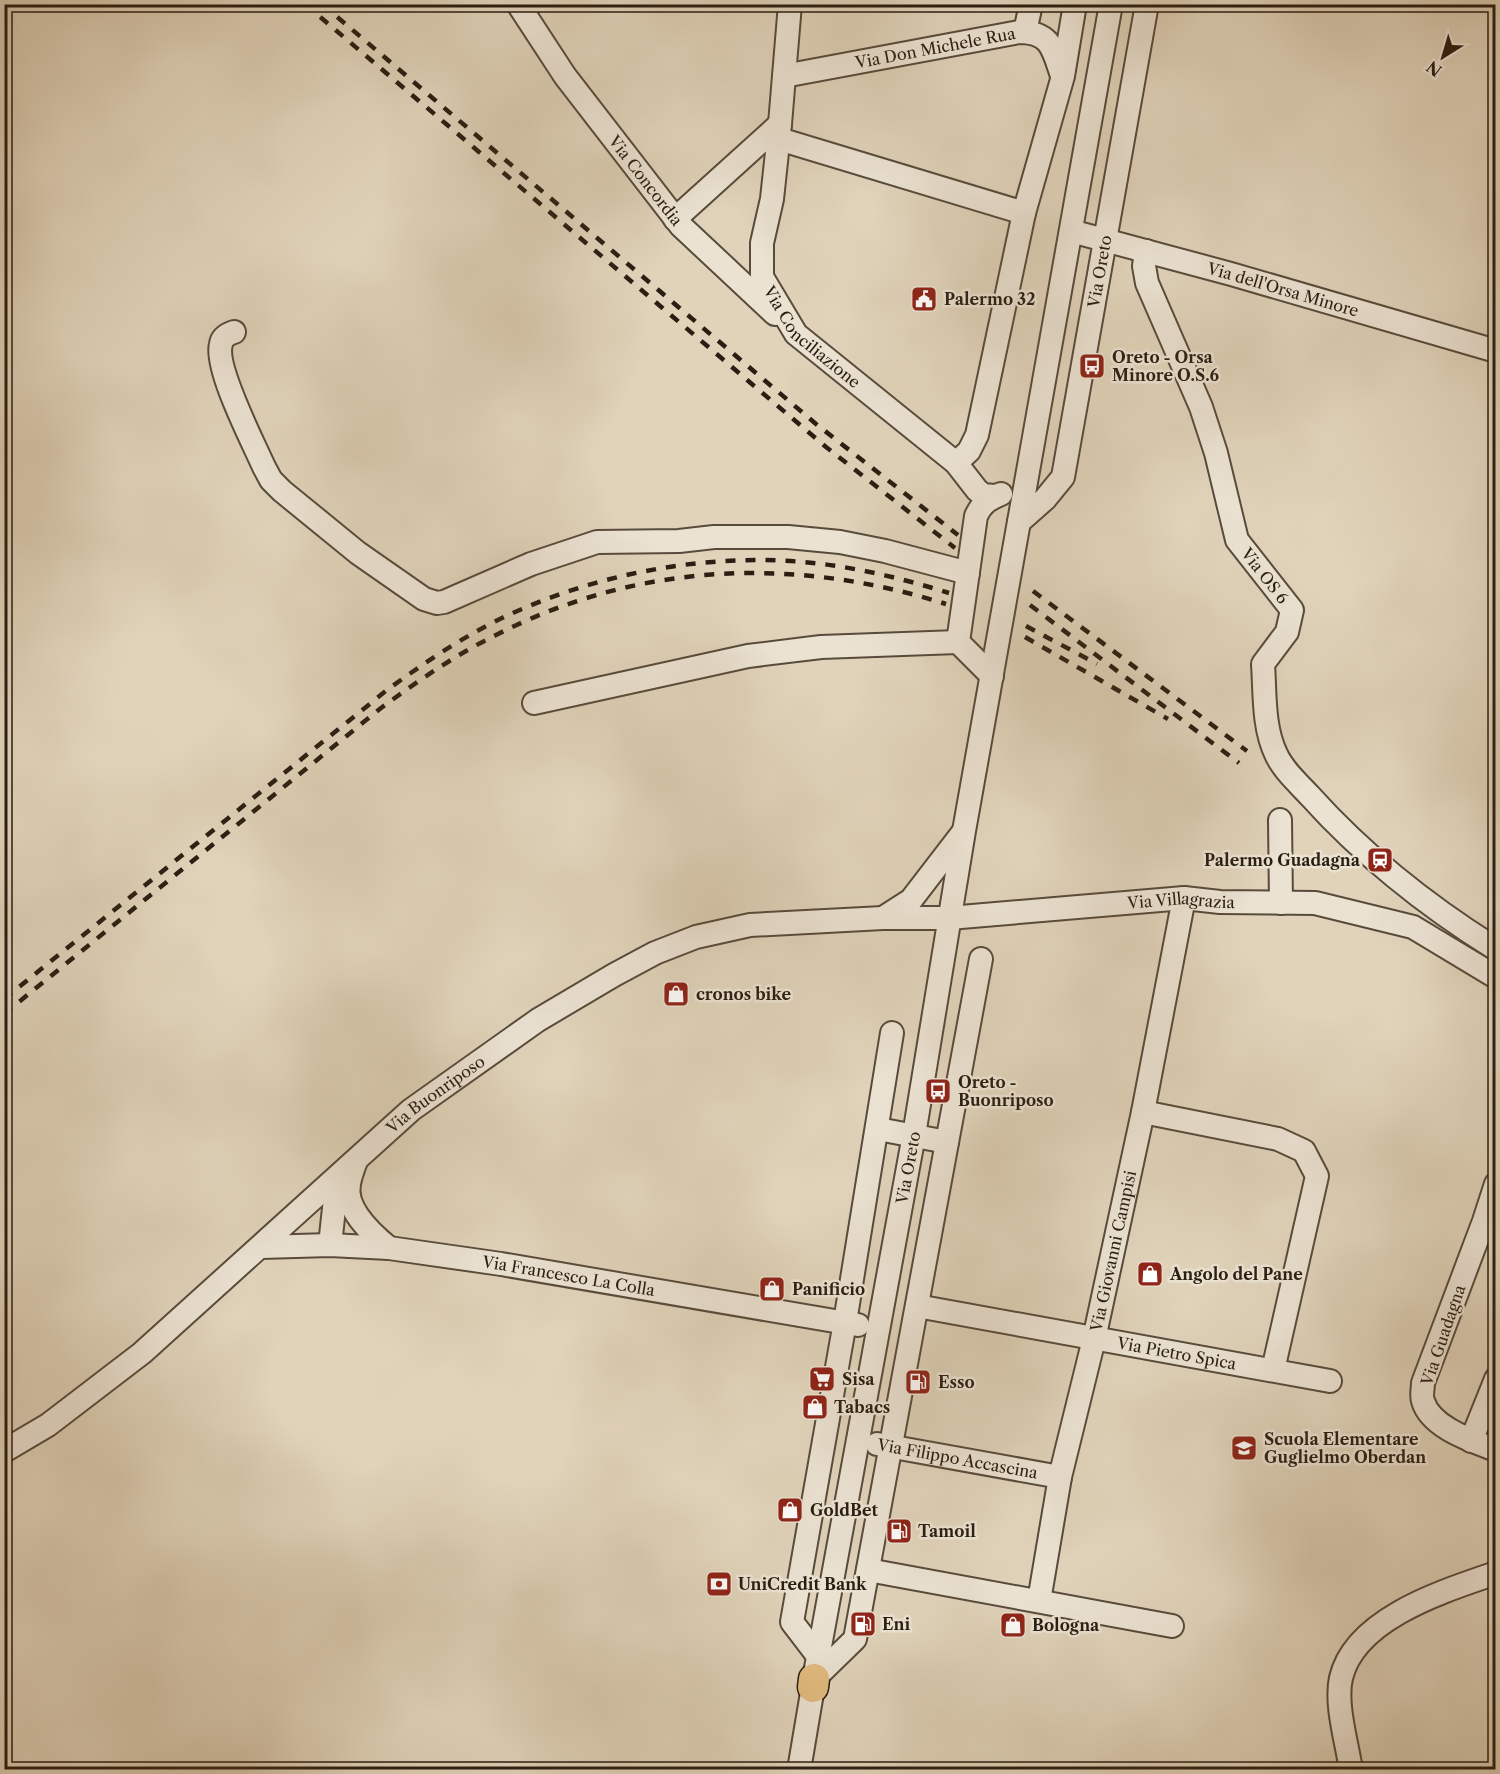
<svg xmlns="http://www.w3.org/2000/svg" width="1500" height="1774" font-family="'Libre Caslon Text',serif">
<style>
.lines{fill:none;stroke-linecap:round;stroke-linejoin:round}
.minor-casing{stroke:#584b3c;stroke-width:26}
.major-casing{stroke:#2a1e12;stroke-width:33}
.minor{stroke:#ebe2d2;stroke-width:22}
.major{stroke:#e0ba7d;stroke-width:30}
.rail{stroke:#2a1e12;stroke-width:4.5;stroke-dasharray:10 10;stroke-linecap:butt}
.labels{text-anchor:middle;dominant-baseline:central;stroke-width:5;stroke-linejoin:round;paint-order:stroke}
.street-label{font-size:16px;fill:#2a1e12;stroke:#ebe2d2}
.poi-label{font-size:16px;font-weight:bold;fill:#2a1e12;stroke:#ebe2d2;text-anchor:start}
</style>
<rect width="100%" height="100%" fill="#e0d3ba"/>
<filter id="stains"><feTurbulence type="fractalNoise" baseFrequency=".00333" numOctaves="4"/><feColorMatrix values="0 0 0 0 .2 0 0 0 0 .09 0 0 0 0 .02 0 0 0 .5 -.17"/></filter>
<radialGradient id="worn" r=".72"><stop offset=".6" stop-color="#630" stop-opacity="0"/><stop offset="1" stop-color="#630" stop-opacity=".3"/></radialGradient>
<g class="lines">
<defs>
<g id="minor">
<path id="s1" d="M518,4L565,76L681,226L775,314"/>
<path id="s2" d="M790,4L780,124L772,199L762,243V277L796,334L956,463L977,490L983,495L995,496"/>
<path d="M1025,32L1031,4"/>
<path id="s3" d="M784,76L1019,32C1051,32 1053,49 1062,76"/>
<path d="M779,139L1024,213"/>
<path d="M675,219L780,124"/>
<path id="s4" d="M1071,231L1231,274L1496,351"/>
<path id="s5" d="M1146,251L1144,266L1147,283L1201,407L1216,453L1237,540L1292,610L1287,632L1263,664C1265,693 1263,727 1276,754C1283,770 1298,783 1310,796C1364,856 1427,906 1496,949"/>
<path d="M234,332C228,334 222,337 221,344C214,367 253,442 264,467L271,480L282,491L358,553L424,599L437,603L444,602L531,564L597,542L679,541L714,537H788L840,542L885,551L968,573"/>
<path d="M956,463L969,451L977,435L1024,213L1063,76L1075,4"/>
<path id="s6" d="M1019,522L1045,499L1063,477L1147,4"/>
<path d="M992,676L958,642L976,516C982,503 989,499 1001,494"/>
<path d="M534,703L748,656L821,647L958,642"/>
<path d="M1280,820L1281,903"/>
<path d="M883,918L911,900L961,835"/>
<path d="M1143,1112L1278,1139L1304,1151L1317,1176L1273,1370"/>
<path d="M878,1129L947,1142"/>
<path d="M356,1161C353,1169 350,1177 349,1184C344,1209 372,1234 389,1248"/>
<path d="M1496,1184L1484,1221L1423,1383C1423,1388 1421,1396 1423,1401C1431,1428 1473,1441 1496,1450"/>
<path d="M330,1245L335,1199L346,1176"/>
<path id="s7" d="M261,1247L330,1245L389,1248L501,1264L858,1325"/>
<path id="s8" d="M917,1306L1330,1381"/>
<path d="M1471,1441L1496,1379"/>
<path id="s9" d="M877,1444L1060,1477"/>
<path id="s10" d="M4,1451L48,1425L142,1353L411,1110L538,1020L614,975L655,953L696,937L750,925L883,918H949L1184,898L1220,902L1315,903L1413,927L1496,977"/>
<path d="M868,1570L1172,1626"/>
<path id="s11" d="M1039,1601L1060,1477L1094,1339L1143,1112L1184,898"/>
<path d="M818,1656L792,1622L845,1322L892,1033"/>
<path id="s12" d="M814,1679L914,1135L964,831L1111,4"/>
<path d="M814,1679L855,1639L981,959"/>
<path d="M799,1770L813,1687"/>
<path d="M1351,1770C1347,1743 1335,1704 1341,1678C1355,1618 1444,1591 1496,1573"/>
</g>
<path id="major" d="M813,1687L814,1679"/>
</defs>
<!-- minor casing -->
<use href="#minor" class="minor-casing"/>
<!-- major casing -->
<use href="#major" class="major-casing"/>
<!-- minor -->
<use href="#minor" class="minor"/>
<!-- major -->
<use href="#major" class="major"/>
<!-- rail -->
<path class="rail" d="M305,4L826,447L955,548
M322,4L816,424L958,535
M1033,591L1247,751
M1030,605L1239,763
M1026,626L1097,664
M1025,637L1168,719
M4,999L387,690C424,663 461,638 502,618C605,569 730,548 843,567C879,573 914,582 949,593
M4,1014L381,708C418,681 455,655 496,635C639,562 794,556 946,604"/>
</g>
<!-- icons -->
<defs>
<symbol id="civic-square" viewBox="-11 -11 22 22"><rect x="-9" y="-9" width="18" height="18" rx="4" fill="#8f2418" stroke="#ebe2d2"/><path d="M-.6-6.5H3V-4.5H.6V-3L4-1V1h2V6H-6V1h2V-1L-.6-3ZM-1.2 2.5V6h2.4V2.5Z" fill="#fff"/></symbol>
<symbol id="bus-square" viewBox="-11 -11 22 22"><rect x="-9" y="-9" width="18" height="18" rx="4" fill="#8f2418" stroke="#ebe2d2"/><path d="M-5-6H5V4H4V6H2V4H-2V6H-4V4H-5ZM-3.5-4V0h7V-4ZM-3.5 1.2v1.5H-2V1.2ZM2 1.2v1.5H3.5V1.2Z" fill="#fff"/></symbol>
<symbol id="station-square" viewBox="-11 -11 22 22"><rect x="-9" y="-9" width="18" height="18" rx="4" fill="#8f2418" stroke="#ebe2d2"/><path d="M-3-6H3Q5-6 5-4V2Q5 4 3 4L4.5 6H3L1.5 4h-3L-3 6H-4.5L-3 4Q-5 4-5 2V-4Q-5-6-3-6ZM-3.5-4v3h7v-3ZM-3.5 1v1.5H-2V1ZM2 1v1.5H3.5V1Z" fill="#fff"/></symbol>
<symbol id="shop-square" viewBox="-11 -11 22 22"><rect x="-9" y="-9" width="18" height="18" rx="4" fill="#8f2418" stroke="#ebe2d2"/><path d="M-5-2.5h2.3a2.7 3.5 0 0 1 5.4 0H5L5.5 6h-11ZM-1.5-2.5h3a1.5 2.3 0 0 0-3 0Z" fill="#fff"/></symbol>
<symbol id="supermarket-square" viewBox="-11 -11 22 22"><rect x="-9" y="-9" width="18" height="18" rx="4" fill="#8f2418" stroke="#ebe2d2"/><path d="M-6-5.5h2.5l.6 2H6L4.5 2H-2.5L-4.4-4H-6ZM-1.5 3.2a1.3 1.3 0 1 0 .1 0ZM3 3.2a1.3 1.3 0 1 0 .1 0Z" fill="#fff"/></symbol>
<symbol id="fuel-square" viewBox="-11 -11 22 22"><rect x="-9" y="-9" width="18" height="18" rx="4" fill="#8f2418" stroke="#ebe2d2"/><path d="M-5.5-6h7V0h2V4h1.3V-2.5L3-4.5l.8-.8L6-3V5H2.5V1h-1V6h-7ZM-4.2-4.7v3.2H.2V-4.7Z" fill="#fff"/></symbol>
<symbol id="school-square" viewBox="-11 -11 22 22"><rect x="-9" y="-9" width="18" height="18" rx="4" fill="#8f2418" stroke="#ebe2d2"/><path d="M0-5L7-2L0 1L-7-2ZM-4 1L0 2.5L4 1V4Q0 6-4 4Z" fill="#fff"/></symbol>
<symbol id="bank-square" viewBox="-11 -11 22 22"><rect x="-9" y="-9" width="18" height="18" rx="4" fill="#8f2418" stroke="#ebe2d2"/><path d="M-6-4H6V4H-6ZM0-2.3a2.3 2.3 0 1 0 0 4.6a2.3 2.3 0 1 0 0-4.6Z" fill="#fff"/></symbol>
</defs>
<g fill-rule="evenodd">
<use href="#civic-square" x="909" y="284" width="30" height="30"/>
<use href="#bus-square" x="1077" y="351" width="30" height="30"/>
<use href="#station-square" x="1365" y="845" width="30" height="30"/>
<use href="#shop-square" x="661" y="979" width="30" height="30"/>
<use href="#bus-square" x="923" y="1076" width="30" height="30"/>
<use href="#shop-square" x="1135" y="1259" width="30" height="30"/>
<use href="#shop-square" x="757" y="1274" width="30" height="30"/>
<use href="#supermarket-square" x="807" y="1364" width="30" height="30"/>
<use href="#fuel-square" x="903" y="1367" width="30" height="30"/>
<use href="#shop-square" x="800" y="1392" width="30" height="30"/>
<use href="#school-square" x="1229" y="1433" width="30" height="30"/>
<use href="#shop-square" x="775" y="1495" width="30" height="30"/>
<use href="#fuel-square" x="884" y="1516" width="30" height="30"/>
<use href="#bank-square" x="704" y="1569" width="30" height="30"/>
<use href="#fuel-square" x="848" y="1609" width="30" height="30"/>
<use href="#shop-square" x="998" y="1610" width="30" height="30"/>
</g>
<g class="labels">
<!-- street labels -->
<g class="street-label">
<text stroke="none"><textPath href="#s3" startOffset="154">Via Don Michele Rua</textPath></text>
<text stroke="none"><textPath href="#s1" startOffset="218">Via Concordia</textPath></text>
<text stroke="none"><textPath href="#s6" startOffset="272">Via Oreto</textPath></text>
<text stroke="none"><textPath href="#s4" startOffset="220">Via dell'Orsa Minore</textPath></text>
<text stroke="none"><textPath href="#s2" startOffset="354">Via Conciliazione</textPath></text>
<text stroke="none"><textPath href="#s5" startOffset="351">Via OS 6</textPath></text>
<text stroke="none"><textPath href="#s10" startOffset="1354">Via Villagrazia</textPath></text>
<text stroke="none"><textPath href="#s10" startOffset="561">Via Buonriposo</textPath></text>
<text stroke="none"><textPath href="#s12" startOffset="520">Via Oreto</textPath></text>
<text stroke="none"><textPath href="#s11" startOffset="358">Via Giovanni Campisi</textPath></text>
<text stroke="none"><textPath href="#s7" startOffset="310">Via Francesco La Colla</textPath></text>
<text transform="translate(1443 1335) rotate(-71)">Via Guadagna</text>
<text stroke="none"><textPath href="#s8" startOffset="264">Via Pietro Spica</textPath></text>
<text stroke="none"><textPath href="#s9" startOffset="82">Via Filippo Accascina</textPath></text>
</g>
<!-- poi labels -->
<g class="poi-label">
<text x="944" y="299">Palermo 32</text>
<text x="1112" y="357">Oreto - Orsa<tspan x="1112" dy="18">Minore O.S.6</tspan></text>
<text x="1360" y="860" text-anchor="end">Palermo Guadagna</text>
<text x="696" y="994">cronos bike</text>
<text x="958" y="1082">Oreto -<tspan x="958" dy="18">Buonriposo</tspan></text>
<text x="1170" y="1274">Angolo del Pane</text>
<text x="792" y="1289">Panificio</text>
<text x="842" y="1379">Sisa</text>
<text x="938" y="1382">Esso</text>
<text x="834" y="1407">Tabacs</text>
<text x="1264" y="1439">Scuola Elementare<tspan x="1264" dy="18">Guglielmo Oberdan</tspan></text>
<text x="810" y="1510">GoldBet</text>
<text x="918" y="1531">Tamoil</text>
<text x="738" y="1584">UniCredit Bank</text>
<text x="882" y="1624">Eni</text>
<text x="1032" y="1625">Bologna</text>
</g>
</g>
<!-- margin -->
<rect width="1500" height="1774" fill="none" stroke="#e0d3ba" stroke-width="24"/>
<rect x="6" y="6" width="1488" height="1762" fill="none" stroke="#2a1e12" stroke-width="3"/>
<rect x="12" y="12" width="1476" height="1750" fill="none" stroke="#2a1e12" stroke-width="1.5"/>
<!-- north arrow -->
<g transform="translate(1443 57) rotate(217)" stroke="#ebe2d2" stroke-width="4.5" paint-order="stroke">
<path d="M0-4.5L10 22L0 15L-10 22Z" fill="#2a1e12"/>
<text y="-9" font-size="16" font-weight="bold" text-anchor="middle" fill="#2a1e12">N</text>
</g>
<rect width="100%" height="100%" filter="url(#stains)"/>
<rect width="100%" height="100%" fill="url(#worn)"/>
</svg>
